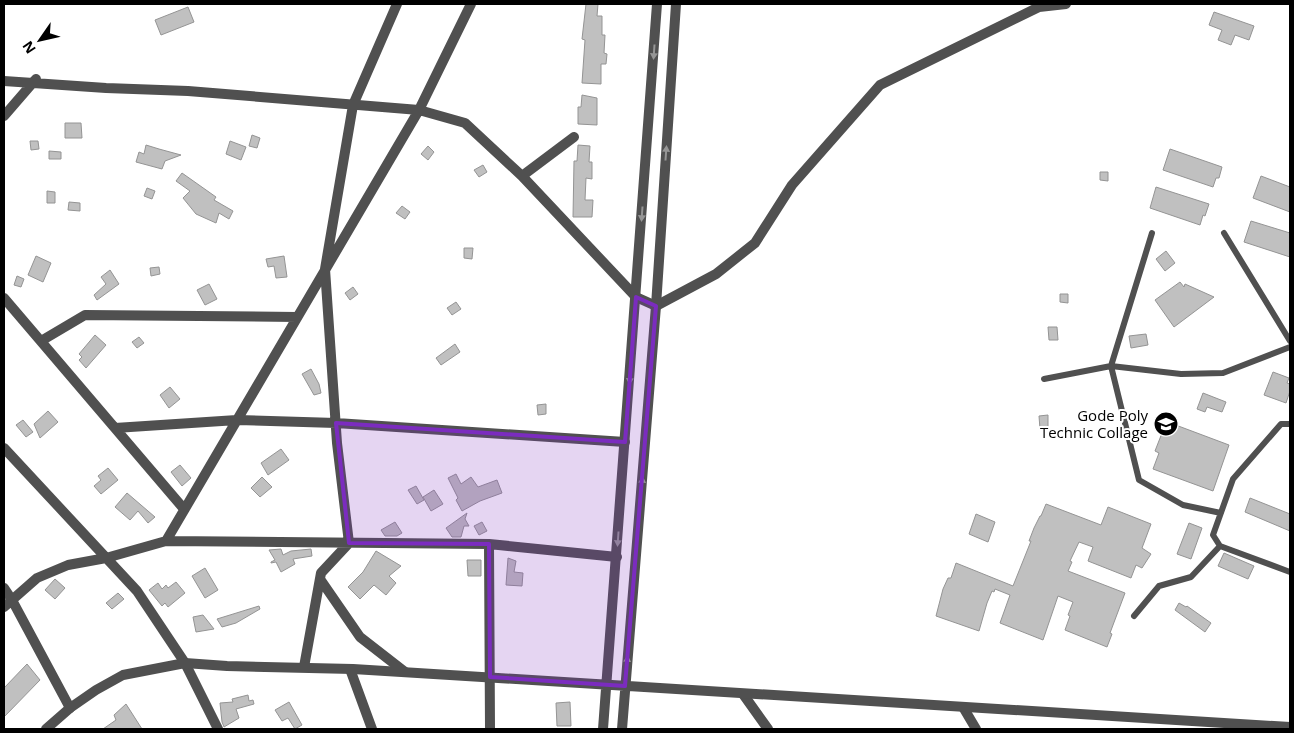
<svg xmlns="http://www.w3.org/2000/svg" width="1294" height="733" font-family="'Open Sans',sans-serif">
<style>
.building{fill:#c0c0c0;stroke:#949494}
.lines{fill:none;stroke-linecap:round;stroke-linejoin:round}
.service{stroke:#505050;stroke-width:6}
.minor{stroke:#505050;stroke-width:10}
.tertiary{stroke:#505050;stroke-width:10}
.oneway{fill:#969696}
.marked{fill:#7b2cbf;fill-opacity:0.2;stroke:#7b2cbf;stroke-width:4;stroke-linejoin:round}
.labels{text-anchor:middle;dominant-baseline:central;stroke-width:4;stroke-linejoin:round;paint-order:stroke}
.poi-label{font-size:15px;fill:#000;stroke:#fff;text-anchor:end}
</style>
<rect width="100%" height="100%" fill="#fff"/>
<!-- building -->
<path class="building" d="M586,4H598L597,16H602V35H605L604,53L607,54L606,64H601V84L582,83L585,40L582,39Z
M188,7L194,22L161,35L155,20Z
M1214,12L1254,26L1249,40L1235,35L1231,45L1218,40L1222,30L1209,25Z
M582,95L597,98V125L578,124V107H581Z
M65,123H81L82,138H65Z
M252,135L260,138L257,148L249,146Z
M30,141H38L39,149L31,150Z
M230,141L246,147L241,160L226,154Z
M146,145L159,149L181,155L165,161L162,169L136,162L139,152L144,154Z
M578,145L590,146L589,162H592V179L586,178L585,200H593L592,217H573L574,161H577Z
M428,146L434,152L428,160L421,154Z
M1170,149L1222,167L1219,178H1216L1213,187L1163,170Z
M49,151L61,152V159H49Z
M483,165L487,172L479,177L474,170Z
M1100,172H1108V181L1100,180Z
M182,173L216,197L214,200L233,211L229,219L219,213L216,223L196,214L183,198L190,191L176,181Z
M1261,176L1290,187V212L1253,198Z
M1156,187L1209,204L1205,216L1203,215L1200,225L1150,208Z
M147,188L155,191L152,199L144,196Z
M47,191L55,192V203H47Z
M69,202L80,203V211L68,210Z
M402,206L410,212L405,219L396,213Z
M1251,221L1290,233V257L1244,242Z
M464,248H473L472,259L464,258Z
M1166,251L1175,263L1165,271L1156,259Z
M36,256L51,263L43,282L28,275Z
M284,256L287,277L276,278L274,266L268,267L266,259Z
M159,267L160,274L151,276L150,268Z
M110,270L119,284L97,300L94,295L106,284L101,277Z
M17,276L24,279L21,287L14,285Z
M1180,282L1184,287L1185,284L1214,297L1174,327L1155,300Z
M209,284L217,299L205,305L197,290Z
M353,287L358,294L350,300L345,293Z
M1060,294H1068V303L1060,302Z
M456,302L461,309L452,315L447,308Z
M1048,327H1057L1058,340H1049Z
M1146,334L1148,345L1131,348L1129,336Z
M95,335L106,345L86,368L79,360L82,357L79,354Z
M139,337L144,343L137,348L132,342Z
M455,344L460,352L441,365L436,358Z
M311,369L319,384L321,393L314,395L302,374Z
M1273,372L1289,378L1287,383L1290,384V391L1286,403L1264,395Z
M170,387L180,399L169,408L160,395Z
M1203,393L1226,402L1222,412L1207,407L1205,412L1197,409Z
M546,404V414L538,415L537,405Z
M48,411L58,422L40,438L34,424Z
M1048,415V429H1040L1039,416Z
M23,420L33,432L26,437L16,425Z
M1173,424L1229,445L1213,491L1153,469L1159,453L1155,451L1162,433L1169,436Z
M281,449L289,460L268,475L261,463Z
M180,465L191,478L182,486L171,472Z
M108,468L118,480L101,494L94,486L101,480L98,476Z
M456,474L461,484L471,477L478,487L497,480L502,493L480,501L462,511L456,500L458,498L448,478Z
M262,477L272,487L260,497L251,488Z
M416,486L424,500L417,504L408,490Z
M434,490L443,504L431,511L423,497Z
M127,493L155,517L148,523L138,511L130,520L115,507Z
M1250,498L1290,514V531L1245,512Z
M1046,504L1101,525L1108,507L1151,524L1142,548L1151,554L1142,568L1136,565L1131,578L1088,561L1093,547L1079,542L1070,561L1072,562L1068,571L1125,593L1110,633L1112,634L1107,647L1065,630L1070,616L1068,615L1073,602L1058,596L1043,640L1000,623L1010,595L995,589L994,592L992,591L987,603L979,631L936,616L943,589L948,578H951L956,563L1013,586L1031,541H1029L1034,528L1040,516H1041Z
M467,513L465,519L469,526H464L461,537H452L446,528Z
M976,514L995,522L988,542L969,534Z
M395,522L402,533L397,536H385L381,530Z
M482,522L487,531L479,535L474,526Z
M1189,523L1202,528L1191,559L1177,554Z
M281,549L283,555L291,551L311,549L312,556L293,559L295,564L281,572L276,562L271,563V562L275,560L269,550Z
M376,551L401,566L389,576L396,583L386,595L374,585L360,599L348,587L363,572Z
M1224,553L1254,566L1248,579L1218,566Z
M508,558L516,561L514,572L523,573L522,586L506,585Z
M467,560H481V576H468Z
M205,568L218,590L205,598L192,576Z
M55,579L65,588L55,599L45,590Z
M176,582L185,593L168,607L165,603L162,606L149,590L158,583L162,589L166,585L168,588Z
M118,593L124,599L112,609L106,603Z
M1179,603L1186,607L1187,606L1211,623L1205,632L1175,610Z
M259,606L260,609L236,623L222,627L217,619Z
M203,615L214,629L196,632L193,617Z
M27,664L40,680L4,717V688Z
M248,695L249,701L253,700L254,704L236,709L239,718L224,727L222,722L220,703L233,702L232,699Z
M289,702L302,725L295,729L288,718L282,721L275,710Z
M570,702L571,726H557L556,703Z
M126,704L142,729H103L116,720L114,715Z"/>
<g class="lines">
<!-- service -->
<path class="service" d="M1152,233L1111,366L1139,480L1183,505L1221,513
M1224,233L1290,341
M1044,379L1111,366L1181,374L1223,373L1290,347
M1290,424H1281L1233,479L1213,535L1220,546L1290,572
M1134,616L1159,586L1191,577L1220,546"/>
<!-- minor -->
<path class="minor" d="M4,81L106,88L188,91L419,110L465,123L522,176L636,297L656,306L716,274L755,243L792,185L880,85L1039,7L1066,4
M4,116L36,79
M522,176L574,137
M4,298L184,509
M41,341L85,315L297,317
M115,428L237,420L336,423L625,442
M4,448L137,591L185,663L218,729
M166,541L489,544L490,729
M489,544L617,557
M320,579L360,637L405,672
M4,588L12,600L70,708
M4,607L37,578L68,565L106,558L166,541L419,110L471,4
M304,667L321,573L349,543L337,443L325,269L353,105L397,4
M350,669L372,729
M743,694L768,729
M963,707L976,729"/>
<!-- tertiary -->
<path class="tertiary" d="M46,729L70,708L96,690L123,675L185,663L227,666L353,669L1290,727
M603,729L657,4
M622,729L656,306L676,4"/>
</g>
<!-- one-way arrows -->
<defs><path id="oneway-solid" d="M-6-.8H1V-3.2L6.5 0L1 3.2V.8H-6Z" transform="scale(1.25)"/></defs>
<g class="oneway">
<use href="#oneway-solid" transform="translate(654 52) rotate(94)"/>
<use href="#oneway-solid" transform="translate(666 153) rotate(-86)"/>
<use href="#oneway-solid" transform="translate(642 214) rotate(94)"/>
<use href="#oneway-solid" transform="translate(630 377) rotate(94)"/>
<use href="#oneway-solid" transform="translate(642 484) rotate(-85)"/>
<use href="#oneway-solid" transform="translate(618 539) rotate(94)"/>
<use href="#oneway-solid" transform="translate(627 663) rotate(-85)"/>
</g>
<!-- marked area -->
<path class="marked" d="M636,297L656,306L625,686L490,677L489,544L349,543L336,423L625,442Z"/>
<!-- icons -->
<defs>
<symbol id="school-disc" viewBox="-11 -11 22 22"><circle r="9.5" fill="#000" stroke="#fff"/><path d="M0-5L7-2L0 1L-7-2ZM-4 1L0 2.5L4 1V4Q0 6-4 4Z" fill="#fff"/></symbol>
</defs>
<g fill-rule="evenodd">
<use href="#school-disc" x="1152" y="410" width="28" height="28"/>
</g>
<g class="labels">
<!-- poi labels -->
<g class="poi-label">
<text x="1148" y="415">Gode Poly<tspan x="1148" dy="17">Technic Collage</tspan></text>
</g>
</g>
<!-- border -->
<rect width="1294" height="733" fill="none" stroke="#000000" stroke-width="10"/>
<!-- north arrow -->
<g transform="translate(40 40) rotate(236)" stroke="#ffffff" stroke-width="4" paint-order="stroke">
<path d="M0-4L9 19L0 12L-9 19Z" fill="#000000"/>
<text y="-8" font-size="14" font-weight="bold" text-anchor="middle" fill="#000000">N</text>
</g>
</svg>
